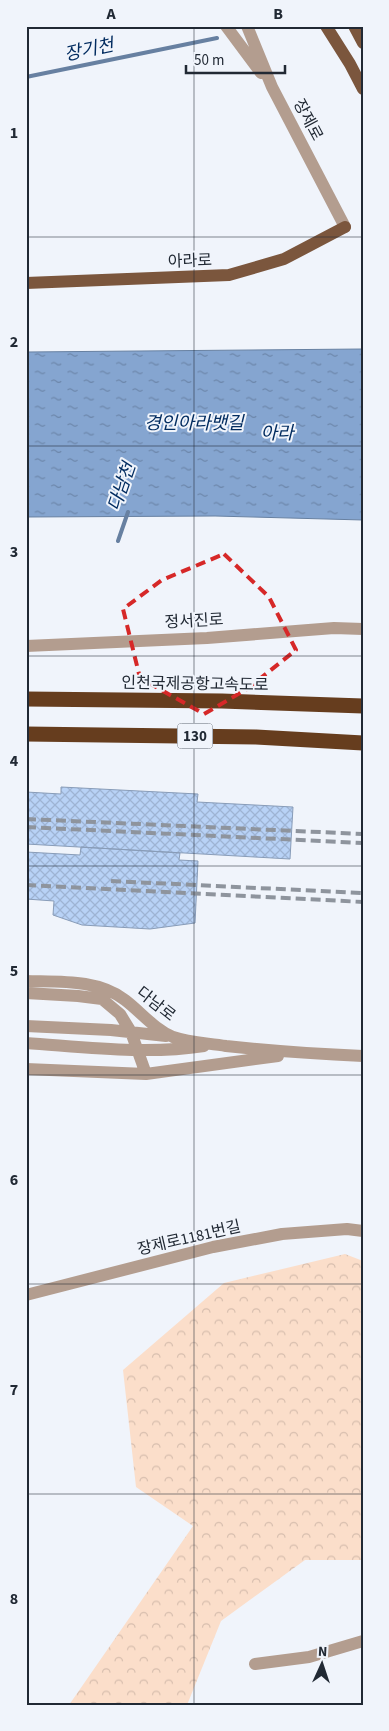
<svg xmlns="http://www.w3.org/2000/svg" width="389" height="1731" font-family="'Source Sans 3','Noto Sans KR',sans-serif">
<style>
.forest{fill:url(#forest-crowns)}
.water{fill:url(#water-ripples);stroke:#6780a1}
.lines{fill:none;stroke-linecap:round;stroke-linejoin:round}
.stream{stroke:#6780a1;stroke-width:4}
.building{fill:url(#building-cross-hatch);stroke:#889cb8}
.minor{stroke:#b39d8f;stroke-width:12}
.major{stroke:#7b563d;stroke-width:12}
.highway{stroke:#663d1e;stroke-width:15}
.rail{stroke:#8e949d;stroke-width:4;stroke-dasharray:10 5;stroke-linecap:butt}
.marked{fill:none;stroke:#d62828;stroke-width:4;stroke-dasharray:10 6;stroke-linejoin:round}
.grid{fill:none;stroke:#212934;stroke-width:1;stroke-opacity:0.55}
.labels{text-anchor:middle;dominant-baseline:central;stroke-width:4;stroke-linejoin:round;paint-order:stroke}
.shield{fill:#f0f4fb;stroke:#5f6670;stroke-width:1}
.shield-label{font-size:15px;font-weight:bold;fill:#212934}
.street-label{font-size:16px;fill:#212934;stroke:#f0f4fb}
.water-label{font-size:18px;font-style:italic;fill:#022c60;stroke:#f0f4fb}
.neatline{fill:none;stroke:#212934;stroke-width:2}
.grid-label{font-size:16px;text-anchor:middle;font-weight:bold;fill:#212934}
</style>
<defs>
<pattern id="forest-crowns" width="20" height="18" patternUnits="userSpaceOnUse" patternTransform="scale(1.25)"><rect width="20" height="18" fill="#fbdeca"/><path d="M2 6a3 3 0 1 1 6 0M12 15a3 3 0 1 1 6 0" fill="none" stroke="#d7beae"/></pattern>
<pattern id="water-ripples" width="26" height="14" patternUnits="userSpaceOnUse" patternTransform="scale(1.25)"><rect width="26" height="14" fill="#85a5d0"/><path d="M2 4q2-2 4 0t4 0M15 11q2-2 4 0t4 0" fill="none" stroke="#6c86aa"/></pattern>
<pattern id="building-cross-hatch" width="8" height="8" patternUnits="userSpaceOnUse" patternTransform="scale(1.25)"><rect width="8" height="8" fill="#b8d2f6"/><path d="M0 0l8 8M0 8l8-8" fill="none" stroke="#9eb4d4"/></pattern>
</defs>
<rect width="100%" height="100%" fill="#f0f4fb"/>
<!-- forest -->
<path class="forest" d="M345,1254L363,1261V1560H305L221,1621L187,1705H69L193,1526L136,1487L123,1370L224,1283Z"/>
<!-- water -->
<path class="water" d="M363,349V520L215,516L26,517V352Z"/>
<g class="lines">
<!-- stream -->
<path class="stream" d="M26,77L217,38
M118,541L128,512"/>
</g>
<!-- building -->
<path class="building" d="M61,787L198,794L197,802L293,807L290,859L26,844V792L61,794Z
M81,847L180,853L179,860L198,861L195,923L150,929L82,925L53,915L54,901L26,899V852L80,855Z"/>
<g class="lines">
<!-- minor -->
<path class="minor" d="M226,26L261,73
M247,26L272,87L345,227
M26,646L207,638L334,628L363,629
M26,981C59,982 98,979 125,1000C142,1013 154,1029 173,1037C190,1043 209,1043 226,1046C272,1051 317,1054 363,1056
M26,993L78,996L102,999L120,1014L131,1032L146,1074
M26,1026L111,1030L166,1036
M26,1043C85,1047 146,1055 204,1046
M26,1069L146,1074L278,1056
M26,1295L213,1247L282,1234L347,1229L363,1231
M255,1664L309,1657L363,1641"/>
<!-- major -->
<path class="major" d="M326,26L350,64L363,89
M354,26L363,43
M26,283L229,275L284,259L345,227"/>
<!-- highway -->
<path class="highway" d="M26,699L222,701L363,706
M26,734L256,737L363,743"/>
<!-- rail -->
<path class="rail" d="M26,819L363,834
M26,827L363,843
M111,881L363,893
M26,885L363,902"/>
</g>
<!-- marked area -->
<path class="marked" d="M224,554L269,597L296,650L247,689L204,714L140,678L123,609L162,580Z"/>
<!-- grid -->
<path class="grid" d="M194,26V1705M26,237H363M26,446H363M26,656H363M26,866H363M26,1075H363M26,1284H363M26,1494H363"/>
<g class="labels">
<!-- shield labels -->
<rect class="shield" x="177.5" y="723.5" width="35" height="25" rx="4"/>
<g class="shield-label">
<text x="195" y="736">130</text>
</g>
<!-- street labels -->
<g class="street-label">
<text transform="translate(308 120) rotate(62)">장제로</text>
<text transform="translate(190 261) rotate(-2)">아라로</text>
<text transform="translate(194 621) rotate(-3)">정서진로</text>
<text transform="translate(195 684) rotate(1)">인천국제공항고속도로</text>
<text transform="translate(156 1004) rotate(38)">다남로</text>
<text transform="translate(189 1238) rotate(-13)">장제로1181번길</text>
</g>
<!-- water labels -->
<g class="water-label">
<text transform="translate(89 50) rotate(-12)">장기천</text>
<text x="194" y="423">경인아라뱃길</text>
<text x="277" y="433">아라</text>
<text transform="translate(122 487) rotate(-71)">다남천</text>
</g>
</g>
<!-- border -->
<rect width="389" height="1731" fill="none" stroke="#f0f4fb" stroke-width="55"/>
<!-- north arrow -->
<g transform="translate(322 1664) rotate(3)" stroke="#f0f4fb" stroke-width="4" paint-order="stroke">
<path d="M0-4L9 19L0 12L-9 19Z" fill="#212934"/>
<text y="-8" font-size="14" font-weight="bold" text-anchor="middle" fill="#212934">N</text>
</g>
<!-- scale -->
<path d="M186 65v8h99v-8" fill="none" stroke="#212934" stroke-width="2.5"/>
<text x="194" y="65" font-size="15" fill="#212934" stroke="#f0f4fb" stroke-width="4" paint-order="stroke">50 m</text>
<rect x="28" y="28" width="334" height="1676" class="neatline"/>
<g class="grid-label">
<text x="111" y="19">A</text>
<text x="278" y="19">B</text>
<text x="14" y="138">1</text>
<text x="14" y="347">2</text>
<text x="14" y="557">3</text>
<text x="14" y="766">4</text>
<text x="14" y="976">5</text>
<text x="14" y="1185">6</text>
<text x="14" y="1395">7</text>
<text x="14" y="1604">8</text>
</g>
</svg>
